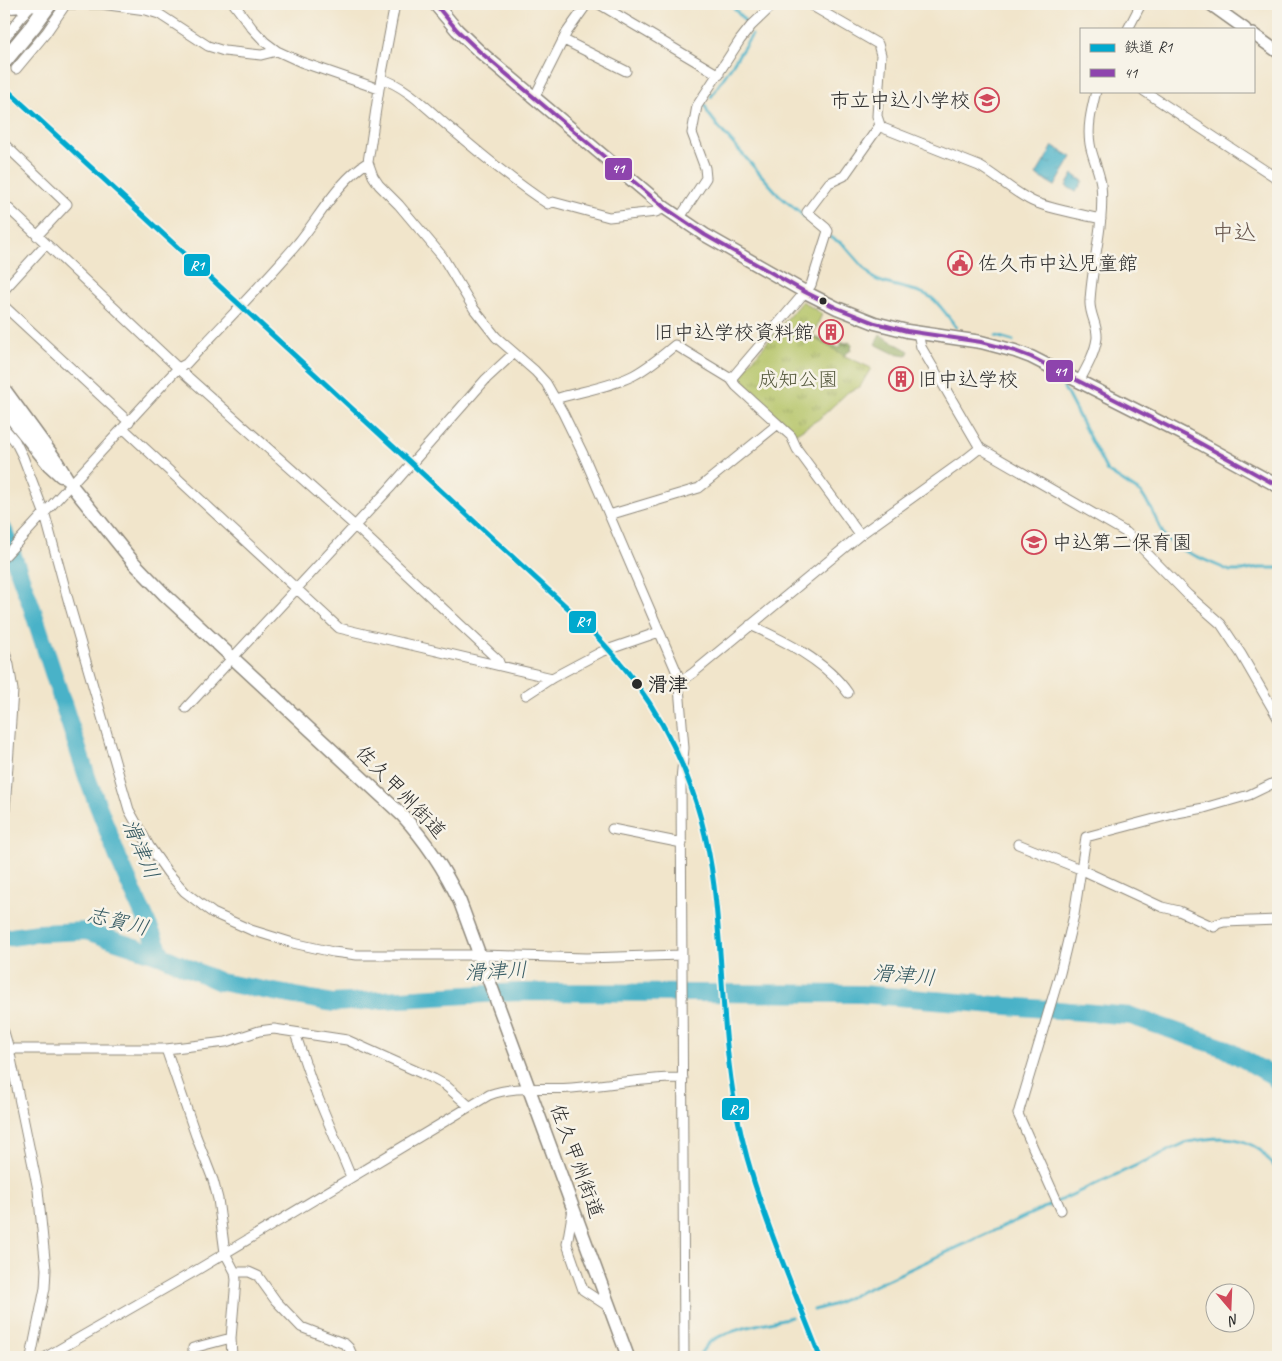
<svg xmlns="http://www.w3.org/2000/svg" width="1282" height="1361" font-family="Caveat,'Klee One',sans-serif">
<style>
.forest{fill:url(#forest-firs);stroke:#5c6a42}
.park{fill:url(#park-tufts);stroke:#6e7648}
.water{fill:url(#water-ripples);stroke:#3a6e7a}
.lines{fill:none;stroke-linecap:round;stroke-linejoin:round}
.stream{stroke:#4ab2c8;stroke-width:3}
.river{stroke:#4ab2c8;stroke-width:18}
.minor-casing{stroke:#8e887b;stroke-width:11}
.tertiary-casing{stroke:#8e887b;stroke-width:14}
.secondary-casing{stroke:#8e887b;stroke-width:15}
.trunk-casing{stroke:#8e887b;stroke-width:18}
.minor{stroke:#fff;stroke-width:9}
.tertiary{stroke:#fff;stroke-width:11}
.secondary{stroke:#fff;stroke-width:12}
.trunk{stroke:#fff;stroke-width:15}
.bus-1-casing{stroke:#f7f3e8;stroke-width:8}
.bus-1{stroke:#8e44ad;stroke-width:4}
.rail-1-casing{stroke:#f7f3e8;stroke-width:9}
.rail-1{stroke:#00a9ce;stroke-width:5}
.bus-dot{fill:#2b2b2b;stroke:#f7f3e8;stroke-width:2}
.labels{text-anchor:middle;dominant-baseline:central;stroke-width:5;stroke-linejoin:round;paint-order:stroke}
.poi-label{font-size:20px;fill:#2b2b2b;stroke:#f7f3e8;text-anchor:start}
.park-label{font-size:20px;fill:#54583c;stroke:#f7f3e8}
.stop-label{font-size:20px;font-weight:bold;fill:#2b2b2b;stroke:#f7f3e8;text-anchor:start}
.street-label{font-size:20px;fill:#2b2b2b;stroke:#f7f3e8}
.water-label{font-size:21px;font-style:italic;fill:#365a62;stroke:#f7f3e8}
.quarter-label{font-size:22px;fill:#67564d;stroke:#f7f3e8}
.line-badge{stroke:#f7f3e8;stroke-width:2}
.badge-label{font-size:14px;text-anchor:middle;font-weight:bold;fill:#fff}
</style>
<defs>
<pattern id="forest-firs" width="22" height="20" patternUnits="userSpaceOnUse" patternTransform="scale(1.25)"><rect width="22" height="20" fill="#8da85a"/><path d="M5 1l3.5 6h-7zM16 11l3.5 6h-7z" fill="#73894b"/></pattern>
<pattern id="park-tufts" width="24" height="20" patternUnits="userSpaceOnUse" patternTransform="scale(1.25)"><rect width="24" height="20" fill="#b2c264"/><path d="M3 7l-1-3M5 7V3M7 7l1-3M15 17l-1-3M17 17v-4M19 17l1-3" fill="none" stroke="#919e53"/></pattern>
<pattern id="water-ripples" width="26" height="14" patternUnits="userSpaceOnUse" patternTransform="scale(1.25)"><rect width="26" height="14" fill="#4ab2c8"/><path d="M2 4q2-2 4 0t4 0M15 11q2-2 4 0t4 0" fill="none" stroke="#3e91a3"/></pattern>
</defs>
<rect width="100%" height="100%" fill="#f7f3e8"/>
<filter id="ink" filterUnits="userSpaceOnUse"><feTurbulence type="fractalNoise" baseFrequency=".02" numOctaves="2"/><feDisplacementMap in="SourceGraphic" scale="10" xChannelSelector="R" yChannelSelector="G"/><feConvolveMatrix kernelMatrix="1 2 1 2 8 2 1 2 1" color-interpolation-filters="sRGB"/></filter>
<filter id="wash" filterUnits="userSpaceOnUse"><feTurbulence type="fractalNoise" baseFrequency=".0096" numOctaves="4" result="noise"/><feDisplacementMap in="SourceGraphic" scale="20" xChannelSelector="R" yChannelSelector="G"/><feGaussianBlur stdDeviation="1.12" result="paint"/><feColorMatrix in="noise" values="0 0 0 0 0 0 0 0 0 0 0 0 0 0 0 0 0 1.4 0 .05"/><feComposite in="paint" operator="in"/></filter>
<g filter="url(#wash)">
<rect width="100%" height="100%" fill="#f1e5cb"/>
<!-- forest -->
<path class="forest" d="M880,335L909,351L907,355L893,353L875,344Z
M813,336L839,348L842,342L847,343L848,342L852,344L851,350L843,356L837,353L835,350L833,349L832,350L811,339Z"/>
<!-- park -->
<path class="park" d="M802,301L822,314L812,337L847,357L871,368L860,387L848,392L819,419L793,435L738,384L737,378Z"/>
<!-- water -->
<path class="water" d="M1053,146L1072,157L1055,186L1036,175Z
M1073,174L1083,181L1076,192L1066,186Z"/>
<g class="lines">
<!-- stream -->
<path class="stream" d="M730,4L746,22
M711,97L752,35
M705,105L708,113L720,129L779,195L822,231
M830,237L843,244L873,278C887,287 920,288 933,299C942,307 949,318 956,327
M996,336L1013,341
M1064,388L1107,471L1141,493L1152,510L1164,536L1169,541L1182,550L1230,571H1243L1258,568H1278
M814,1310L832,1305L1185,1143C1211,1137 1239,1133 1261,1151C1267,1157 1273,1166 1278,1173
M700,1354C703,1350 706,1345 710,1342C727,1329 769,1323 791,1317"/>
<!-- river -->
<path class="river" d="M4,531L32,608L88,780L119,860L162,956
M4,938L39,933L86,931L162,956L220,982L333,1003L518,992L861,994L1131,1016L1224,1048L1273,1076L1278,1082"/>
</g>
</g>
<g filter="url(#ink)">
<g class="lines">
<defs>
<path id="minor" d="M58,4H101L146,10L159,14L208,46L224,51L261,55L277,51
M234,4L252,28L265,42L277,51L301,62L379,89
M599,4L719,75
M809,4L878,44L881,55L877,116L880,125L883,128L979,166C997,176 1013,192 1032,201C1049,209 1081,214 1101,219
M4,9L29,7L31,4
M1128,29L1141,4
M4,39L29,7H35
M564,40L626,71
M16,69L46,33L66,4
M381,79C404,84 432,113 450,128C482,155 513,181 548,204L553,202L609,217L656,212L665,208
M1144,91L1278,179
M534,98L567,32L587,4
M4,144L67,204L37,236
M368,162L373,176L379,185L399,205L442,256L474,309L496,337L535,371L546,383L563,413L583,454L678,675L684,748L681,780L684,1357
M4,204L178,368L355,526L498,660L500,665
M679,219L706,178L705,168L692,133L697,106L740,40L751,26L774,4
M4,290L46,244
M4,306L129,422
M918,333L921,347L980,448L1127,533L1188,595L1221,624L1241,654L1278,718
M731,379L811,285L828,231L826,228L807,212L829,183L844,176L880,125
M1080,380C1087,367 1095,353 1097,338C1098,325 1089,314 1090,301C1092,262 1105,224 1101,184C1099,170 1092,157 1090,144C1087,126 1092,108 1096,91
M555,399C578,392 614,386 634,375C649,367 662,356 675,345L731,379L736,386L791,436L797,449L860,535
M4,428L15,441L23,457L45,515L69,603L129,810L149,846L168,873L185,892L202,905L213,913L251,930L293,943L333,952L357,955H480L586,958L681,955
M123,428L339,628L552,678
M609,515L699,488L778,424
M4,557L178,368L186,364C223,324 262,285 298,243C320,216 338,181 368,162L379,89L395,4
M750,625C784,640 827,662 848,693
M4,649L9,665L13,690L4,825
M680,682L693,673L860,535L966,459L980,448
M526,695L552,678L601,652L659,632
M186,708L390,488L486,379L514,353
M612,829L682,843
M1018,844L1080,869L1162,907L1179,911L1214,927L1217,924L1224,922L1278,920
M4,1032L9,1049L38,1190L46,1269L45,1288L31,1357
M295,1033L312,1083L351,1177
M9,1049H166L226,1042L259,1031L274,1029L347,1040L434,1079L445,1085L469,1106
M166,1049L196,1136L213,1180L218,1199L225,1253L235,1272L236,1280L231,1338L232,1357
M573,1209L567,1244L583,1290L609,1307
M1061,1210L1018,1114L1060,973L1074,915L1086,837L1177,813L1204,808L1249,795L1278,781
M235,1272H249L258,1276L276,1301L301,1327L345,1344L349,1348L353,1357
M46,1357L197,1270L489,1095C515,1085 544,1090 572,1088C609,1085 646,1077 683,1078
M193,1357V1348L231,1338"/>
<path id="tertiary" d="M1210,4L1245,29
M1253,34L1278,52"/>
<path id="secondary" d="M435,4L457,30L479,51L665,208L705,235L805,292L837,308L875,323L907,331L981,342L1015,351L1031,357L1187,436L1278,486
M4,389L55,459L71,485L134,563L165,595L402,815C426,841 445,870 460,902L628,1357
M4,409L49,465L61,476"/>
<path id="trunk" d="M4,61L33,26L49,4"/>
</defs>
<!-- minor casing -->
<use href="#minor" class="minor-casing"/>
<!-- tertiary casing -->
<use href="#tertiary" class="tertiary-casing"/>
<!-- secondary casing -->
<use href="#secondary" class="secondary-casing"/>
<!-- trunk casing -->
<use href="#trunk" class="trunk-casing"/>
<!-- minor -->
<use href="#minor" class="minor"/>
<!-- tertiary -->
<use href="#tertiary" class="tertiary"/>
<!-- secondary -->
<use href="#secondary" class="secondary"/>
<!-- trunk -->
<use href="#trunk" class="trunk"/>
<defs>
<path id="bus-1" d="M435,4L457,30L479,51L665,208L705,235L805,292L837,308L875,323L907,331L981,342L1015,351L1031,357L1187,436L1278,486"/>
</defs>
<!-- bus-1 casing -->
<use href="#bus-1" class="bus-1-casing"/>
<!-- bus-1 -->
<use href="#bus-1" class="bus-1"/>
<defs>
<path id="rail-1" d="M4,87L583,622C601,641 620,660 635,682C679,742 705,812 714,886C723,960 722,1037 736,1110C752,1196 789,1276 820,1357"/>
</defs>
<!-- rail-1 casing -->
<use href="#rail-1" class="rail-1-casing"/>
<!-- rail-1 -->
<use href="#rail-1" class="rail-1"/>
</g>
</g>
<!-- icons -->
<defs>
<symbol id="school-ring" viewBox="-11 -11 22 22"><circle r="9.5" fill="#f7f3e8" stroke="#d1495b" stroke-width="1.5"/><path d="M0-5L7-2L0 1L-7-2ZM-4 1L0 2.5L4 1V4Q0 6-4 4Z" fill="#d1495b"/></symbol>
<symbol id="civic-ring" viewBox="-11 -11 22 22"><circle r="9.5" fill="#f7f3e8" stroke="#d1495b" stroke-width="1.5"/><path d="M-.6-6.5H3V-4.5H.6V-3L4-1V1h2V6H-6V1h2V-1L-.6-3ZM-1.2 2.5V6h2.4V2.5Z" fill="#d1495b"/></symbol>
<symbol id="building-ring" viewBox="-11 -11 22 22"><circle r="9.5" fill="#f7f3e8" stroke="#d1495b" stroke-width="1.5"/><path d="M-4-6H4V6H1V3H-1V6H-4ZM-2.5-4.3h1.7v1.8h-1.7ZM.8-4.3h1.7v1.8H.8ZM-2.5-1h1.7V.8h-1.7ZM.8-1h1.7V.8H.8Z" fill="#d1495b"/></symbol>
</defs>
<g fill-rule="evenodd">
<use href="#school-ring" x="973" y="86" width="28" height="28"/>
<use href="#civic-ring" x="946" y="249" width="28" height="28"/>
<use href="#building-ring" x="817" y="318" width="28" height="28"/>
<use href="#building-ring" x="887" y="365" width="28" height="28"/>
<use href="#school-ring" x="1020" y="528" width="28" height="28"/>
</g>
<!-- markers -->
<g class="bus-dot">
<circle cx="823" cy="301" r="4.5"/>
<circle cx="637" cy="684" r="6"/>
</g>
<g class="labels">
<!-- poi labels -->
<g class="poi-label">
<text x="970" y="100" text-anchor="end">市立中込小学校</text>
<text x="978" y="263">佐久市中込児童館</text>
<text x="814" y="332" text-anchor="end">旧中込学校資料館</text>
<text x="918" y="379">旧中込学校</text>
<text x="1052" y="542">中込第二保育園</text>
</g>
<!-- park labels -->
<g class="park-label">
<text x="798" y="379">成知公園</text>
</g>
<!-- stop labels -->
<g class="stop-label">
<text x="648" y="684">滑津</text>
</g>
<!-- street labels -->
<g class="street-label">
<text transform="translate(401 792) rotate(46)">佐久甲州街道</text>
<text transform="translate(577 1161) rotate(70)">佐久甲州街道</text>
</g>
<!-- water labels -->
<g class="water-label">
<text transform="translate(141 849) rotate(67)">滑津川</text>
<text transform="translate(118 921) rotate(14)">志賀川</text>
<text transform="translate(496 971) rotate(-3)">滑津川</text>
<text transform="translate(904 975) rotate(5)">滑津川</text>
</g>
<!-- quarter labels -->
<g class="quarter-label">
<text x="1234" y="233">中込</text>
</g>
</g>
<g class="line-badge">
<rect x="604" y="157" width="29" height="24" rx="5" fill="#8e44ad"/>
<rect x="183" y="253" width="28" height="24" rx="5" fill="#00a9ce"/>
<rect x="1045" y="359" width="29" height="24" rx="5" fill="#8e44ad"/>
<rect x="568" y="610" width="29" height="24" rx="5" fill="#00a9ce"/>
<rect x="721" y="1097" width="29" height="24" rx="5" fill="#00a9ce"/>
</g>
<g class="badge-label">
<text x="618" y="173">41</text>
<text x="197" y="270">R1</text>
<text x="1060" y="376">41</text>
<text x="583" y="626">R1</text>
<text x="736" y="1114">R1</text>
</g>
<!-- margin -->
<rect width="1282" height="1361" fill="none" stroke="#f7f3e8" stroke-width="20"/>
<!-- legend -->
<rect x="1080" y="28" width="175" height="65" fill="#f7f3e8" stroke="#a5a39c"/>
<rect x="1090" y="44" width="25" height="8" fill="#00a9ce" stroke="#a5a39c"/>
<text x="1124" y="52" font-size="15" fill="#2b2b2b">鉄道 R1</text>
<rect x="1090" y="69" width="25" height="8" fill="#8e44ad" stroke="#a5a39c"/>
<text x="1124" y="78" font-size="15" fill="#2b2b2b">41</text>
<!-- north arrow -->
<g transform="translate(1230 1308) rotate(161)"><circle r="24" fill="#f7f3e8" stroke="#a5a39c"/>
<path d="M0-4L9 19L0 12L-9 19Z" fill="#d1495b"/>
<text y="-8" font-size="14" font-weight="bold" text-anchor="middle" fill="#2b2b2b">N</text>
</g>
</svg>
